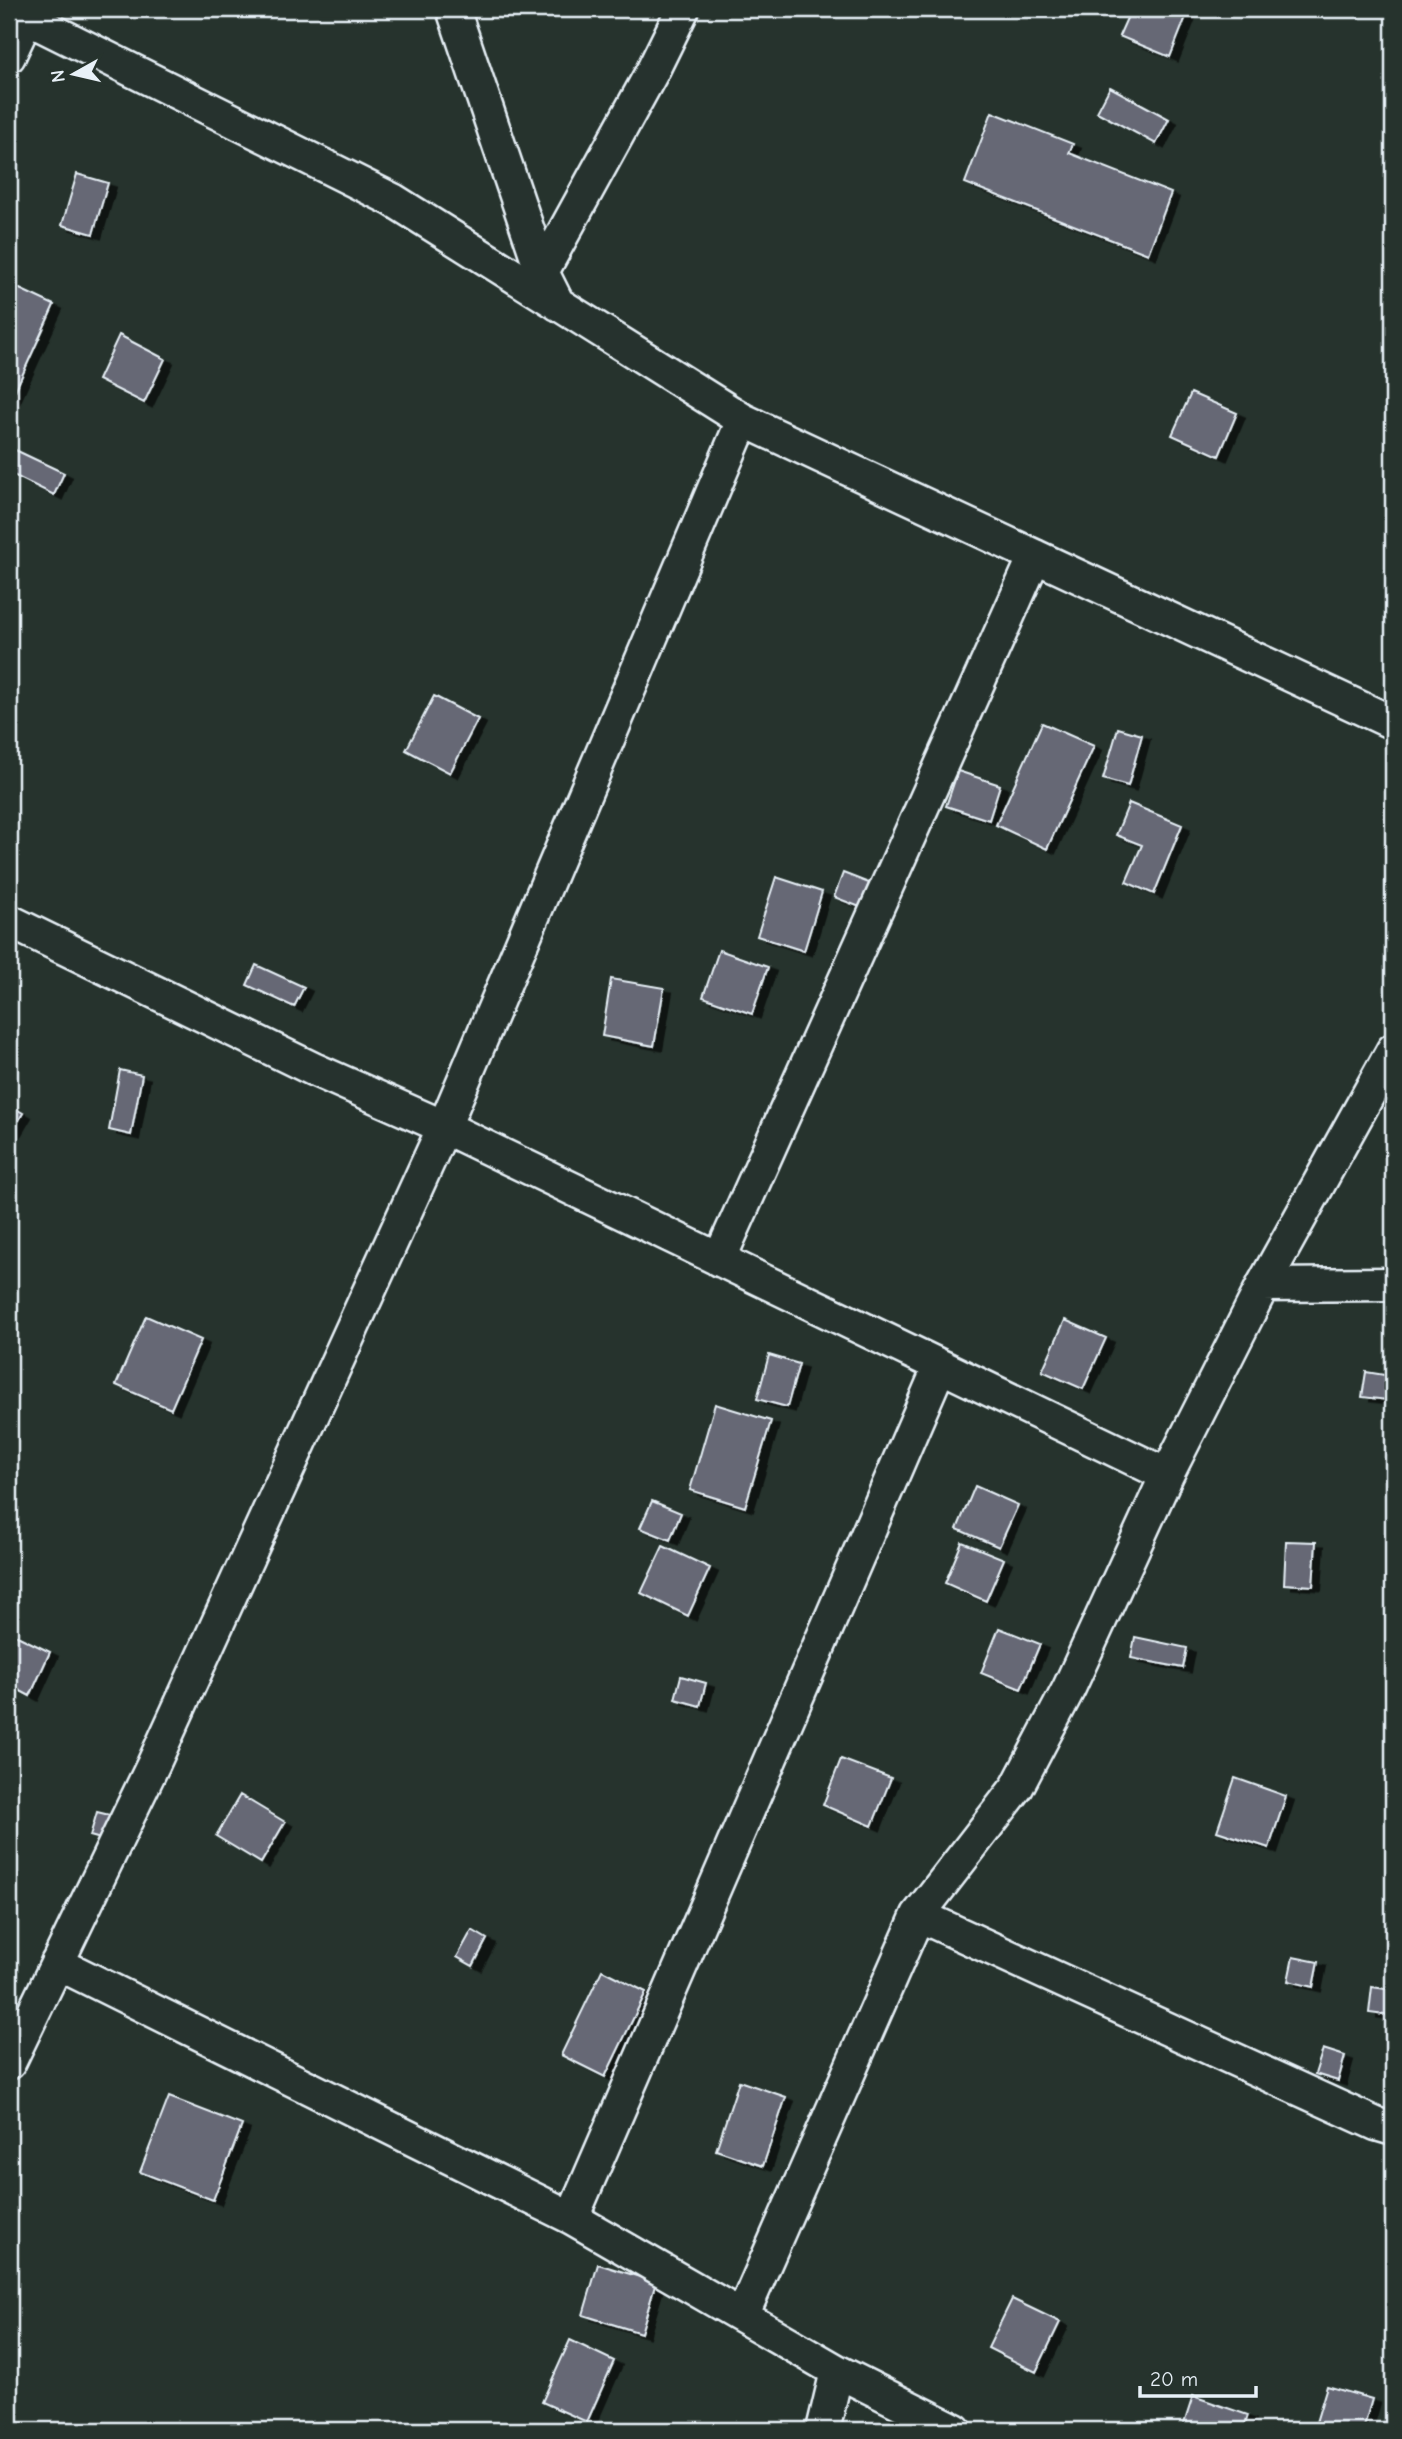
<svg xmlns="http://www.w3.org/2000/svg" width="1402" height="2439" font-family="'Comic Neue',sans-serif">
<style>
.building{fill:#666774;stroke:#e8f1f8;stroke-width:2;filter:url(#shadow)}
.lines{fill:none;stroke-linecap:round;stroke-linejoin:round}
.street-casing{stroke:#e8f1f8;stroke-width:37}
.street{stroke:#26332d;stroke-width:32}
</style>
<defs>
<filter id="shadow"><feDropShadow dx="8" dy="4.5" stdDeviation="0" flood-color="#0009"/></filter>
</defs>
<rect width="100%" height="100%" fill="#26332d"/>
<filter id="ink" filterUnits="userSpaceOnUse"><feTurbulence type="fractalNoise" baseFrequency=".0143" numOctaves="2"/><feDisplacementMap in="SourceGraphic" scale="14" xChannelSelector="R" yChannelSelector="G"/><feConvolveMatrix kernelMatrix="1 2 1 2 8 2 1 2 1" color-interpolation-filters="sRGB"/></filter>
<g filter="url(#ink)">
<!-- building -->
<path class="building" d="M1131,9H1189L1170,57L1119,36Z
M1110,87L1169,119L1156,144L1097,112Z
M992,112L1073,144L1069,153L1171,193L1148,254L965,183Z
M77,174L108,183L93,234L62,225Z
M9,284L54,305L11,400L9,399Z
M119,335L165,359L144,403L98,380Z
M1191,393L1237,413L1219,456L1172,435Z
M9,447L64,473L54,495L9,473Z
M434,696L478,719L450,773L406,750Z
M1042,723L1094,746L1047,849L996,825Z
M1118,728L1142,735L1128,786L1103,779Z
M958,771L1000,785L989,820L946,806Z
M1129,803L1182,825L1154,894L1126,882L1142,845L1116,835Z
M843,873L869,883L860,907L834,897Z
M776,877L822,892L804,951L757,936Z
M719,950L768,967L752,1014L703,997Z
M256,965L304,987L294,1007L247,985Z
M611,979L664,988L654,1046L602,1036Z
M120,1070L142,1075L131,1135L109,1130Z
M9,1105L23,1113L9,1137Z
M146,1316L201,1340L171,1409L116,1385Z
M1065,1320L1106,1338L1083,1389L1042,1371Z
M769,1355L799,1364L787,1407L757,1399Z
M1366,1372L1391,1376L1387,1400L1362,1397Z
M715,1404L771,1421L745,1507L690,1490Z
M975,1486L1018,1505L999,1547L957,1529Z
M652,1501L681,1513L670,1540L640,1528Z
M1286,1541L1316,1542L1313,1586L1284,1584Z
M962,1542L1004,1559L986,1601L945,1583Z
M663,1546L710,1568L688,1616L641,1593Z
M999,1628L1040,1644L1021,1689L981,1673Z
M9,1632L50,1652L30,1696L9,1685Z
M1135,1637L1187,1648L1183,1668L1131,1658Z
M681,1676L706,1683L700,1706L675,1699Z
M841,1759L891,1778L872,1826L823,1805Z
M1235,1778L1286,1796L1269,1848L1217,1831Z
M240,1795L285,1822L261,1863L216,1836Z
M97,1812L122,1818L115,1843L90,1836Z
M472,1930L487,1939L473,1966L457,1957Z
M1293,1957L1318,1962L1313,1987L1288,1981Z
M602,1970L646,1992L605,2077L561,2055Z
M1372,1987L1393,1990V2016L1369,2013Z
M1323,2049L1345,2056L1338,2081L1315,2074Z
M739,2081L786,2097L763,2166L716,2150Z
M169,2097L242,2125L213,2200L140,2172Z
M598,2264L656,2282L641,2333L583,2315Z
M1012,2299L1060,2322L1036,2372L988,2348Z
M570,2340L614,2361L587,2422L542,2402Z
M1327,2386L1372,2399L1363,2430L1314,2429Z
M1193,2396L1248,2415L1243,2430H1182Z"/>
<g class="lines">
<defs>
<path id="street" d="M453,9L542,272L558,304
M27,18L393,200L743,420L1393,723
M9,56L31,9
M542,272L652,72L683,9
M9,921L313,1069L444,1127L1167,1475
M719,1260L1035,556
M1263,1285L1393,1284
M918,1915L1376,2124L1393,2129
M57,1963L572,2218L837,2371L955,2430
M9,2063L153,1765L444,1127L743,420
M572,2218L940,1366
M742,2316L918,1915L1017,1787L1069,1688L1167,1475L1263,1285L1393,1050
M823,2430L837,2371"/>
</defs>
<!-- street casing -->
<use href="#street" class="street-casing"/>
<!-- street -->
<use href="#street" class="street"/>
</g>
</g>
<!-- margin -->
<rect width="1402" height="2439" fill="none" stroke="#26332d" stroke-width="35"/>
<rect x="18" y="18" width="1367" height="2404" fill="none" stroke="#e8f1f8" stroke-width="2.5" filter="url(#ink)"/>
<!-- north arrow -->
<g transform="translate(74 74) rotate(262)" stroke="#26332d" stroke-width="5" paint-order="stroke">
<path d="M0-5L12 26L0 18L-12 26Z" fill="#e8f1f8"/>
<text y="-10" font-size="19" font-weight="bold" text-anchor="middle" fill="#e8f1f8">N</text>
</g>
<!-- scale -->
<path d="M1140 2386v10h116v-10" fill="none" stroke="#e8f1f8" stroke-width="3.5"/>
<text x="1150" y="2386" font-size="21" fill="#e8f1f8" stroke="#26332d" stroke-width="5" paint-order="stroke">20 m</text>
</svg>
